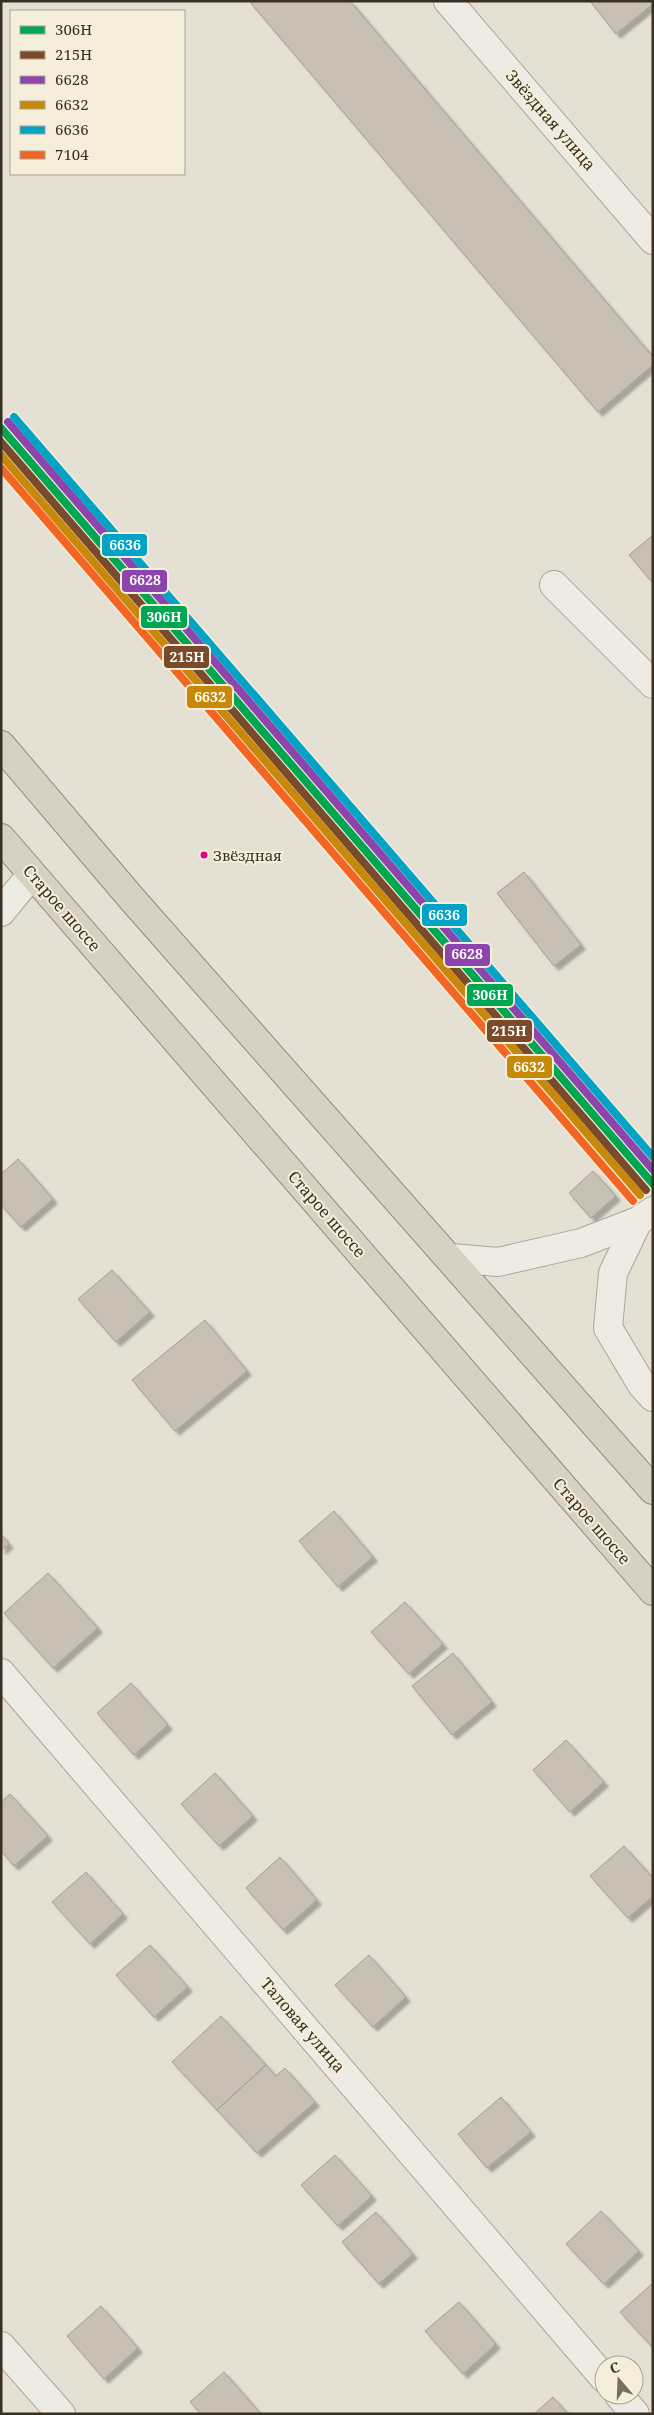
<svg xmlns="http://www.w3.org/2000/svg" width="654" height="2415" font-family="'Noto Serif',serif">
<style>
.building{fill:#c8c0b4;stroke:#a59d92;filter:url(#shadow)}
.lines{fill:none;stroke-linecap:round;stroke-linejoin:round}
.minor-casing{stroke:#aaa59b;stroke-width:30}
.highway-casing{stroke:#908b82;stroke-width:30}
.minor{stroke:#edebe3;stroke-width:28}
.highway{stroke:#d7d1c4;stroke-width:28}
.rail-1-casing{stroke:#f4eeda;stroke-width:11}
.rail-2-casing{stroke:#f4eeda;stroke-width:11}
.rail-3-casing{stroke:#f4eeda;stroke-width:11}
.rail-4-casing{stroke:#f4eeda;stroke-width:11}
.rail-5-casing{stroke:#f4eeda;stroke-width:11}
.rail-6-casing{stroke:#f4eeda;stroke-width:11}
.rail-1{stroke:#00a651;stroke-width:8}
.rail-2{stroke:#7a4b2a;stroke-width:8}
.rail-3{stroke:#8e44ad;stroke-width:8}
.rail-4{stroke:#c88809;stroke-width:8}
.rail-5{stroke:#03a3c5;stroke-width:8}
.rail-6{stroke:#f26522;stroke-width:8}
.bus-dot{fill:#e5007d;stroke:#f4eeda;stroke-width:2}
.labels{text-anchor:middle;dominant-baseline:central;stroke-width:4;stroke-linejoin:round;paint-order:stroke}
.bus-label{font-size:15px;fill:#3a2f23;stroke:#f4eeda;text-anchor:start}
.street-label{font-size:16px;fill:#3a2f23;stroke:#f4eeda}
.line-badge{stroke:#f4eeda;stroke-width:2}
.badge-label{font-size:14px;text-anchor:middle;font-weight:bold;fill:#fff}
</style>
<defs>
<filter id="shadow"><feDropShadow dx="4.5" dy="4.5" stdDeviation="1" flood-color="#0004"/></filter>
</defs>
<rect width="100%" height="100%" fill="#e4e0d3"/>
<!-- building -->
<path class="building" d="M249,1H350L653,357V365L598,412Z
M590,1H653V4L616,34Z
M653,535V583L629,555Z
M524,872L581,945L554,966L497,893Z
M18,1159L53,1199L21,1227L1,1205V1174Z
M593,1171L616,1196L591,1218L569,1193Z
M112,1270L150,1312L116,1342L78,1299Z
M205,1320L247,1371L175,1431L132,1380Z
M334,1511L373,1557L338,1587L299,1541Z
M1,1534L9,1544L1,1550Z
M48,1573L98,1628L53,1668L4,1613Z
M405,1602L443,1644L409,1674L371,1632Z
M453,1653L492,1702L452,1735L412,1686Z
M131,1683L168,1725L134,1755L97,1713Z
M566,1740L604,1782L570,1812L533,1770Z
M215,1773L253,1816L219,1846L181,1804Z
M10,1794L48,1836L14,1866L1,1851V1802Z
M624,1846L653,1878V1896L628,1918L590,1876Z
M280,1857L317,1900L283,1930L246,1888Z
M86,1872L123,1914L90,1944L52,1902Z
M150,1945L188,1987L154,2017L116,1975Z
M369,1955L406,1997L373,2027L335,1985Z
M221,2016L266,2065L217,2110L172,2062Z
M266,2065L276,2076L285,2068L315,2102L257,2153L217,2110Z
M501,2097L531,2132L487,2168L458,2134Z
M335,2155L372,2196L338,2226L301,2185Z
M601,2211L639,2251L604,2284L566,2244Z
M376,2212L413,2254L379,2284L342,2242Z
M653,2283V2348L620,2312Z
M459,2302L496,2344L463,2374L425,2331Z
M101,2306L138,2348L104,2379L67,2336Z
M224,2372L261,2414H201L190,2402Z
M553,2397L568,2414H534Z"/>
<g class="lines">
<defs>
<path id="minor" d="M448,1L653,240
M554,585L653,684
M1,912L32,874
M638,1221L613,1273L608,1328L642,1385L653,1397
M451,1258L498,1262L581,1243L638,1221L653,1211
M1,1673L604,2378
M1,2346L61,2414
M619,2395L635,2414"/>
<path id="highway" d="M1,745L132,899L653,1490
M1,838L653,1591"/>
</defs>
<!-- minor casing -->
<use href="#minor" class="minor-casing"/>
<!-- highway casing -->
<use href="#highway" class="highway-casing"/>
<!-- minor -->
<use href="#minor" class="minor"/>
<!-- highway -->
<use href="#highway" class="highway"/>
<defs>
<path id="rail-1" d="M1,428L653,1184"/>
<path id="rail-2" d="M1,442L646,1190"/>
<path id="rail-3" d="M8,422L653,1170"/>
<path id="rail-4" d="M1,455L640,1195"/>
<path id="rail-5" d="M14,417L653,1157"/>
<path id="rail-6" d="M1,468L633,1201"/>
</defs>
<!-- rail-1 casing -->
<use href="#rail-1" class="rail-1-casing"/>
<!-- rail-2 casing -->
<use href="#rail-2" class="rail-2-casing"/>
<!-- rail-3 casing -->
<use href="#rail-3" class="rail-3-casing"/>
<!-- rail-4 casing -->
<use href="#rail-4" class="rail-4-casing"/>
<!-- rail-5 casing -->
<use href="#rail-5" class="rail-5-casing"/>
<!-- rail-6 casing -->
<use href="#rail-6" class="rail-6-casing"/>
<!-- rail-1 -->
<use href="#rail-1" class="rail-1"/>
<!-- rail-2 -->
<use href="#rail-2" class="rail-2"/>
<!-- rail-3 -->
<use href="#rail-3" class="rail-3"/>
<!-- rail-4 -->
<use href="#rail-4" class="rail-4"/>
<!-- rail-5 -->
<use href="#rail-5" class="rail-5"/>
<!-- rail-6 -->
<use href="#rail-6" class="rail-6"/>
</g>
<!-- markers -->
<circle class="bus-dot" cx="204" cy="855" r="4.5"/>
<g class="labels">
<!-- bus labels -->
<g class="bus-label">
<text x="213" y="855">Звёздная</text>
</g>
<!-- street labels -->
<g class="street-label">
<text transform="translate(551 120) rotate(49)">Звёздная улица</text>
<text transform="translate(62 908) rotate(49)">Старое шоссе</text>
<text transform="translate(327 1214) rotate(49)">Старое шоссе</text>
<text transform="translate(592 1521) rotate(49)">Старое шоссе</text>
<text transform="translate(303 2025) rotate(49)">Таловая улица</text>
</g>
</g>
<g class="line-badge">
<rect x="101" y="533" width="47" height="24" rx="5" fill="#03a3c5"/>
<rect x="121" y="569" width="47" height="24" rx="5" fill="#8e44ad"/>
<rect x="140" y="605" width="48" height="24" rx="5" fill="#00a651"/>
<rect x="163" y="645" width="47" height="24" rx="5" fill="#7a4b2a"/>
<rect x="186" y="685" width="47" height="24" rx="5" fill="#c88809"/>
<rect x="421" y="903" width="47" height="24" rx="5" fill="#03a3c5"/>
<rect x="444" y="943" width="47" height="24" rx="5" fill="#8e44ad"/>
<rect x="466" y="983" width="48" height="24" rx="5" fill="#00a651"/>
<rect x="486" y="1019" width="47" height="24" rx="5" fill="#7a4b2a"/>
<rect x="506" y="1055" width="47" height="24" rx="5" fill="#c88809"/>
</g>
<g class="badge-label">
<text x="125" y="550">6636</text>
<text x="145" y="585">6628</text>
<text x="164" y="622">306Н</text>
<text x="187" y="662">215Н</text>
<text x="210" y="702">6632</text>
<text x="444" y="920">6636</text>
<text x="467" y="959">6628</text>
<text x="490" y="1000">306Н</text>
<text x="509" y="1036">215Н</text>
<text x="529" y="1072">6632</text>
</g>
<!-- border -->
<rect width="654" height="2415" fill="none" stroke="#3a2f23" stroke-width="5"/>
<!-- legend -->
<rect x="10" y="10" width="175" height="165" fill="#f4eeda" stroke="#aaa291"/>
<rect x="20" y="26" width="25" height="8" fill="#00a651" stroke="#aaa291"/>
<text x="55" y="35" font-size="15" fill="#3a2f23">306Н</text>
<rect x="20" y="51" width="25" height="8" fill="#7a4b2a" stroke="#aaa291"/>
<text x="55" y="60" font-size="15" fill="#3a2f23">215Н</text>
<rect x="20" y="76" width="25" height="8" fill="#8e44ad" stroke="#aaa291"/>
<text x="55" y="85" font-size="15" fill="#3a2f23">6628</text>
<rect x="20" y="101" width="25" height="8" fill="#c88809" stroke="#aaa291"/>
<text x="55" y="110" font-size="15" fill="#3a2f23">6632</text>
<rect x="20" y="126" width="25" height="8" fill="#03a3c5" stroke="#aaa291"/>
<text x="55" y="135" font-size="15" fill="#3a2f23">6636</text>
<rect x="20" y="151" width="25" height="8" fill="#f26522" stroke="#aaa291"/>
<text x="55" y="160" font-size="15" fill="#3a2f23">7104</text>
<!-- north arrow -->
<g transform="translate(619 2380) rotate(341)"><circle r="24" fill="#f4eeda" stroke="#aaa291"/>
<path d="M0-4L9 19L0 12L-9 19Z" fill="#766d61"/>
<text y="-8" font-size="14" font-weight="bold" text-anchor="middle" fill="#3a2f23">С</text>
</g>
</svg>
